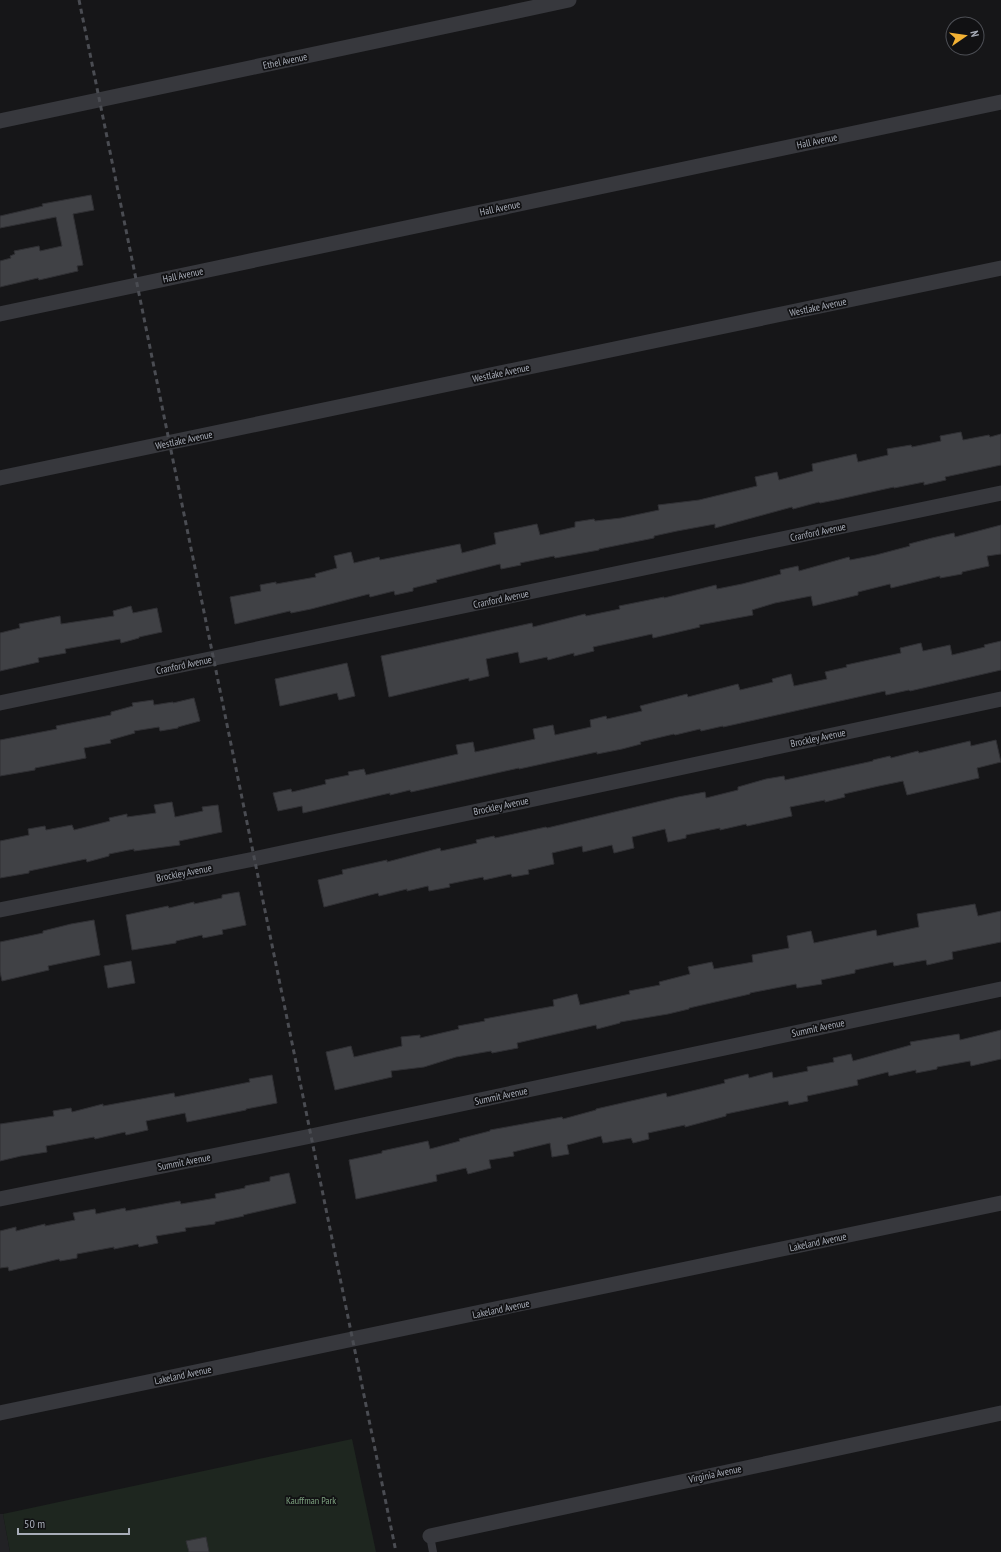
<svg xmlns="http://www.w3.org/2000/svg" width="1001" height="1552" font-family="'PT Sans Narrow',sans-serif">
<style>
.built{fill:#222225}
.green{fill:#1e261f}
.building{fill:#404145;stroke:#303034}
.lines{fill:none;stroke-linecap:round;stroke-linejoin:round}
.lane{stroke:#37383d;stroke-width:8}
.street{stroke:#37383d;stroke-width:15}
.rail{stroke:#4a4c52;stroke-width:3;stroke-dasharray:5 4;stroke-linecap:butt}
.labels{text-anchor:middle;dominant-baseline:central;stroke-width:3.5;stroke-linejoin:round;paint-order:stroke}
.street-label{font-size:10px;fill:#a8adb8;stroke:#111113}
.park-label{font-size:10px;fill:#7fa381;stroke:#111113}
</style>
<rect width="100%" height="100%" fill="#161618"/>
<!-- built -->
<path class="built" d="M0,1514H3L10,1552H0Z"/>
<!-- green -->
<path class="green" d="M352,1439L376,1552H10L3,1514Z"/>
<!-- building -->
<path class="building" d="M91,195L94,210L73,214L83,265L77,266L78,271L39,280L38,278L0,287V261L11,258L10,256L15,254L14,251L39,246L40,251L62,246L56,217L0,228V216L43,206L42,204Z
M961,432L963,440L989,435L990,437L1001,434V465L945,477L946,480L924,485V482L894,488V487L840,499L820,503L819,502L793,509L792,507L715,528V524L677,531L654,536V538L599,549V550L555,558L554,556L520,563L521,565L501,569L500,564L436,580L437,582L413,588V591L395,595L394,591L370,597L369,594L311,609L291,613L290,611L235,624L230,597L261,591L260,585L276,582V584L316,577L315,574L337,568L334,556L351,552L354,563L379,557L380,560L460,544L462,553L496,544L494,533L537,524L540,535L575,527V522L594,519L595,521L621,518L659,510L658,505L699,500L757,486L755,477L777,472L779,480L813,471L812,464L856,454L858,462L888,455L887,449L911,445L912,447L941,441L940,436Z
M1001,525V554L987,556L989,566L962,572V574L940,578V576L891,588L890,584L858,592V595L813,606L811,596L775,603L752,610L753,615L699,625L700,627L653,638L652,634L593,647L594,651L574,656V653L548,660L547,657L520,663L518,652L486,659L489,676L469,681V678L389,697L381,656L532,623L533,627L585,614L586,616L620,609L619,606L664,597V598L716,585L717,589L742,584L781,574L780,570L798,566L799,571L849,557L850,560L876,555L910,546L909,544L932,538L954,533L955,537Z
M131,606L133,613L157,608L162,632L139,637V638L121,643L120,639L65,649L66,653L38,658L39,662L0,671V633L20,628L19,624L60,616L61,624L114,616L113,611Z
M1001,641V670L910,691L909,690L886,695L885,691L723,727V726L701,731L700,729L675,735L674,734L640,742L641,744L622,749L597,754V752L519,769V768L411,792L410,790L390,795V793L303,813L302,806L278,811L273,793L291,789L292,792L326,784L325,780L349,775L348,772L364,769L366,775L458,754L456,745L473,742L475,752L535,739L533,729L553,725L555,735L591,727L590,720L606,716L607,719L642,711L640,706L687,694L688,697L738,684L740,690L773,682L772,679L791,674L794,686L827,679L825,672L847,667L846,665L901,653L900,648L921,643L923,651L950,645L952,655L985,647L984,645Z
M347,663L355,696L339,700L337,693L280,706L275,679Z
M194,698L200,721L178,727V728L160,731L159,727L134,731L135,733L110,740L111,743L84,748L86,758L35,768V770L0,776V740L57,729L56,726L111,715V712L133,706L132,703L153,700L154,705L173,702V703Z
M996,740L1001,762L977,768L979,778L907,795L903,781L879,786L844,794L845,797L825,802V800L790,807L792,816L747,826L746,824L720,830V828L686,835V838L668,842L665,829L632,837L634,848L614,853L612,845L583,852L582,846L552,853L554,864L528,870L529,874L512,877L511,874L484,880L483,877L449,884L450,887L429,891L428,886L407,891V889L379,896L378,893L324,907L318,880L343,874L342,870L387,860V862L440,848L441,851L477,843L476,840L494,836L495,838L546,827L547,828L678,797L705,792L706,798L738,790V787L766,779L784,776L785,780L873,761V760L890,756L891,758L918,751L919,753L970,741L971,746Z
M172,802L175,817L203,811L202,807L218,805L222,832L179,841L180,845L134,851V849L109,854V856L87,862L86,859L29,871V873L0,878V841L29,835L28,829L45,826L46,830L72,825L74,830L110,821L109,818L127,814V817L156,813L154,805Z
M239,892L246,925L222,930L223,934L203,938L202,935L176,941V943L132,950L126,915L168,906L169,908L194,902V904L222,898V895Z
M975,904L978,916L1001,911V942L952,952L953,959L927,965L926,960L894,966L893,962L855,970V973L821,980L822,984L797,988L796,984L750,993V994L689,1008V1009L668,1014L620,1022V1023L597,1029L596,1025L517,1043L518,1048L492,1053L491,1051L456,1057L424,1067L391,1071L392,1077L335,1090L326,1052L351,1046L354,1057L402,1046L401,1037L420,1035V1038L459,1029L458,1026L485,1021L484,1019L554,1006L553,1000L577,994L580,1005L630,994L629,991L660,985L659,982L690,974L688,967L712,962L714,969L753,962L752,955L789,948L787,936L811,931L814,943L876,930L877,936L919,927L917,914Z
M94,920L100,955L48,966L49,970L2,981L0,972V942L43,933V931L71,924Z
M131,961L135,983L108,988L104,966Z
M1001,1030V1059L971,1066L970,1061L937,1067V1069L916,1073V1070L889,1076L888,1072L857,1080L858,1085L807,1096L808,1101L789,1105L788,1101L726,1114V1116L685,1127V1125L648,1133L649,1139L633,1143L631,1138L603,1143L601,1136L567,1145L569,1154L552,1157L550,1143L513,1152L514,1156L489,1160L491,1168L468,1174L466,1168L436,1175L437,1181L356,1199L349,1160L382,1153V1151L428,1141L430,1149L460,1141L459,1139L490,1131V1130L562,1117L563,1119L596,1110V1109L666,1093L667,1097L725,1083L724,1080L748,1074L749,1078L772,1072L773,1078L808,1071L807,1067L834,1062L833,1058L851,1054L853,1061L911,1045L910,1042L959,1034L960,1040Z
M272,1075L277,1103L246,1109V1110L187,1122L185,1113L146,1121L148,1130L126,1135L125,1132L95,1139L94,1137L46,1146L47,1152L21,1156L0,1161V1124L54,1116L53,1111L71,1108L72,1112L103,1104V1106L174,1093L175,1097L250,1082L249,1079Z
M289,1173L296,1203L243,1215L244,1216L215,1222V1224L185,1228L186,1231L156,1236L158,1243L139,1247L138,1244L114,1249V1247L77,1254V1258L60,1261L59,1259L9,1271L8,1267L0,1268V1231L16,1227V1231L45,1224V1226L75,1220L73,1213L95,1209L96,1214L125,1208L126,1211L180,1201L181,1204L216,1198L215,1194L245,1188V1186L270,1181V1177Z
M206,1537L209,1552H189L186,1541Z"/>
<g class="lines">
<!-- lane -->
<path class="lane" d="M430,1536L433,1552"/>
<!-- street -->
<path class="street" d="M0,121L569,0
M0,314L1001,102
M0,478L1001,268
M0,703L1001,493
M0,910L254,859L1001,699
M0,1199L311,1136L1001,989
M0,1413L1001,1203
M430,1536L1001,1413"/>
<!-- rail -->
<path class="rail" d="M79,0L396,1552"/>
</g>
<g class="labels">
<!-- street labels -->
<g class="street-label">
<text transform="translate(285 61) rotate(-12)">Ethel Avenue</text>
<text transform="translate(817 141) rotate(-12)">Hall Avenue</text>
<text transform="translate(500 208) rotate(-12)">Hall Avenue</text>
<text transform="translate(183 275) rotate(-12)">Hall Avenue</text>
<text transform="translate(818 307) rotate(-12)">Westlake Avenue</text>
<text transform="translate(501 373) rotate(-12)">Westlake Avenue</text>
<text transform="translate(184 440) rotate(-12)">Westlake Avenue</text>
<text transform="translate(818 532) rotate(-12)">Cranford Avenue</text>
<text transform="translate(501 599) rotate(-12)">Cranford Avenue</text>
<text transform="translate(184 665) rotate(-12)">Cranford Avenue</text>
<text transform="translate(818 738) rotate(-12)">Brockley Avenue</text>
<text transform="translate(501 806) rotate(-12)">Brockley Avenue</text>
<text transform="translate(184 873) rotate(-11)">Brockley Avenue</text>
<text transform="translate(818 1028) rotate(-12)">Summit Avenue</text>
<text transform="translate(501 1096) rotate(-12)">Summit Avenue</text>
<text transform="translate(184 1162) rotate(-11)">Summit Avenue</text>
<text transform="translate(818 1242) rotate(-12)">Lakeland Avenue</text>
<text transform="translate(501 1309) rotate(-12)">Lakeland Avenue</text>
<text transform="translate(183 1375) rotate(-12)">Lakeland Avenue</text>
<text transform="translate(715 1474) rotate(-12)">Virginia Avenue</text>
</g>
<!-- park labels -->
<g class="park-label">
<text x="311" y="1500">Kauffman Park</text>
</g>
</g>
<!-- north arrow -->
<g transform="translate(965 36) rotate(77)"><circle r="19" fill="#111113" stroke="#4d4f55"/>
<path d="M0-3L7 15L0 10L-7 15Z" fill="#f2b134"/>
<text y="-6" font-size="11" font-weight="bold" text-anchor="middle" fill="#a8adb8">N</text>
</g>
<!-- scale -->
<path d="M18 1528v6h111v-6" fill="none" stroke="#a8adb8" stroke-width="2"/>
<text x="24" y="1528" font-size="12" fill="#a8adb8" stroke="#111113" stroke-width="3" paint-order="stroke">50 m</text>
</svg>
